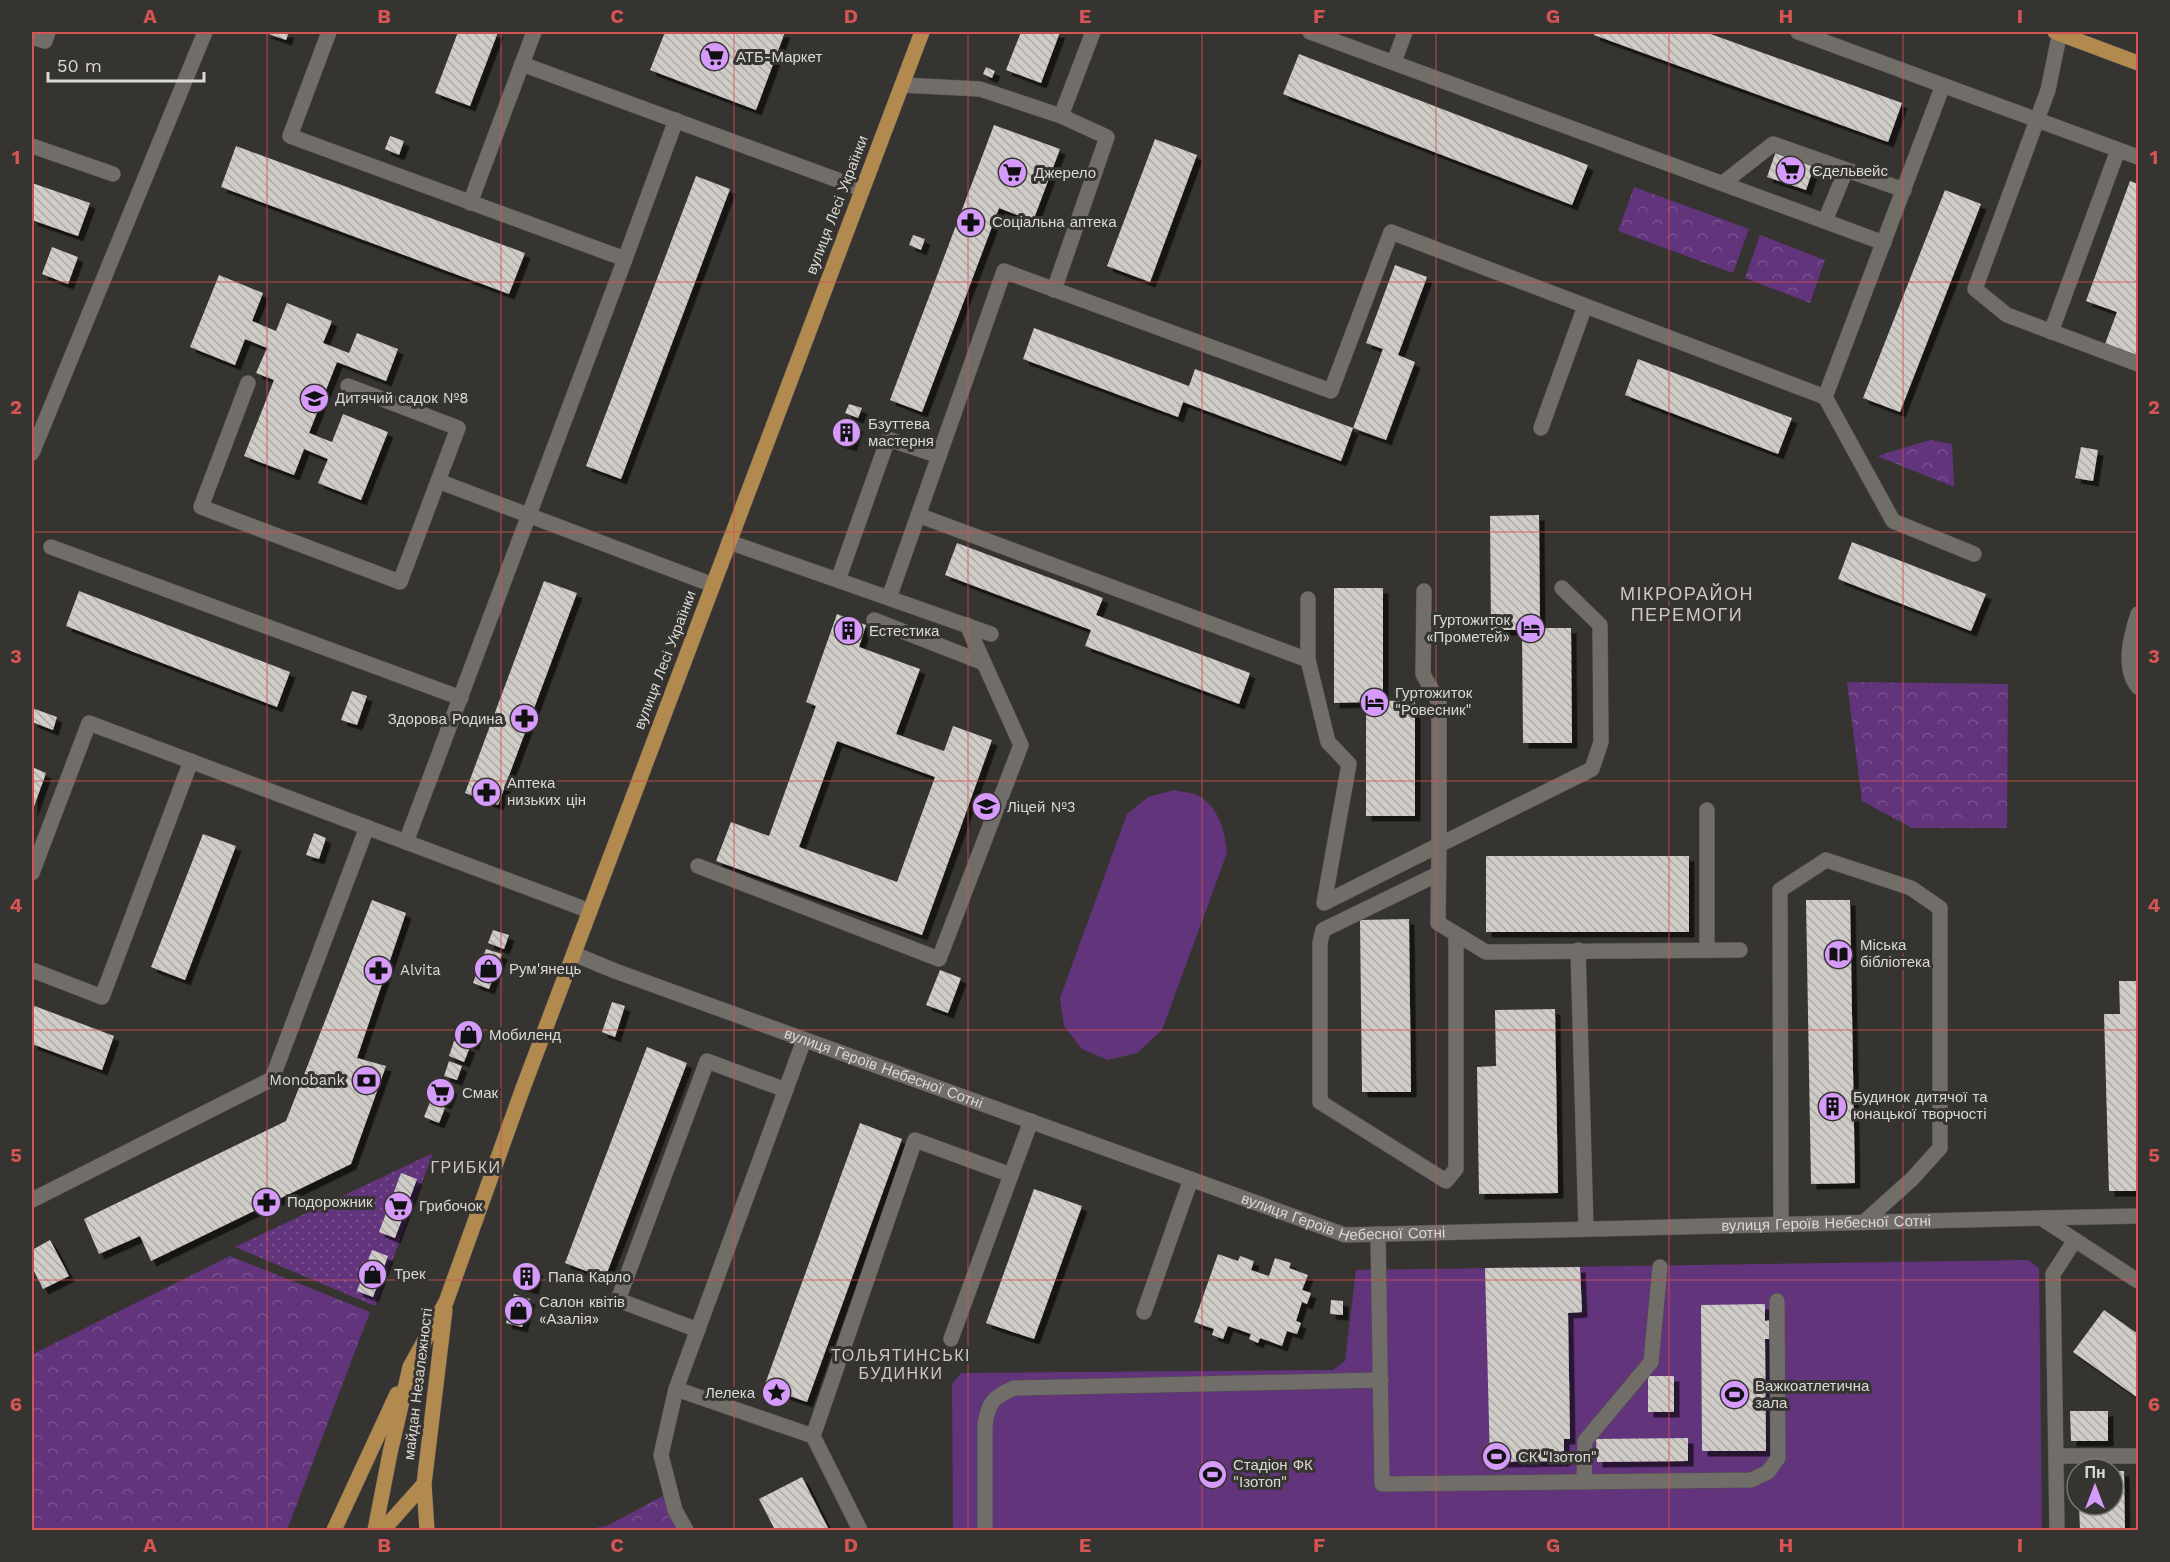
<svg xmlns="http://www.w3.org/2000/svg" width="2170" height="1562" font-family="'Work Sans',sans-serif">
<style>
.grass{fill:url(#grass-dots)}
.forest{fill:url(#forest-crowns)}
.pitch{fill:#62347c}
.building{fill:url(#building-back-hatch);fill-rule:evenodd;filter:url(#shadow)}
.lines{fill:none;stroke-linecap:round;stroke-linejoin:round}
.minor-casing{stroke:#53504d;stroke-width:16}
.major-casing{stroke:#53504d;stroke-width:16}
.minor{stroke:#716e6a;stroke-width:15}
.major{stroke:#b28a50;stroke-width:15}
.grid{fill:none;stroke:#d75454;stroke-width:1.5;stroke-opacity:0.55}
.labels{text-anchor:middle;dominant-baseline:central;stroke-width:6;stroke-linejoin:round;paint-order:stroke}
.poi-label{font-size:15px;fill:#dbd9d7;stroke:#363430;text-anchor:start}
.street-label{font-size:15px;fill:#dbd9d7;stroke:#363430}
.neighbourhood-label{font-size:16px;letter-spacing:1.5px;fill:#ccc8c4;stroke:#363430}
.quarter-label{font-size:18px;letter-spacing:1.5px;fill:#ccc8c4;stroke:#363430}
.neatline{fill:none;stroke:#d75454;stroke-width:2}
.grid-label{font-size:20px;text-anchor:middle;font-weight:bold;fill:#d75454}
</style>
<defs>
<pattern id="grass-dots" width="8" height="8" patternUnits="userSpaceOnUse" patternTransform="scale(1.5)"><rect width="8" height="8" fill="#62347c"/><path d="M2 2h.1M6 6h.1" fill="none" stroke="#78518e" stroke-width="1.8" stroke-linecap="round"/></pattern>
<pattern id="forest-crowns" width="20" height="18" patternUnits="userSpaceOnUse" patternTransform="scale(1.5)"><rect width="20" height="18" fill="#62347c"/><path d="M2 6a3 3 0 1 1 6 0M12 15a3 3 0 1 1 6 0" fill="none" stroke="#78518e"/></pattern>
<pattern id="building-back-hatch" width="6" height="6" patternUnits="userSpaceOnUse" patternTransform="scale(1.5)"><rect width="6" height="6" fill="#d0ccc8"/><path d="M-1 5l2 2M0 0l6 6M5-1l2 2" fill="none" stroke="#aca9a6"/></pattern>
<filter id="shadow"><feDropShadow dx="5.5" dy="5.5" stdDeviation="0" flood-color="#0009"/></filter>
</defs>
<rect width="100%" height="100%" fill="#363430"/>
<!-- grass -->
<path class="grass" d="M433,1153L375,1306L235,1247Z"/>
<!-- forest -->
<path class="forest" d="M1634,187L1749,229L1733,273L1618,231Z
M1760,235L1825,260L1810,303L1745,278Z
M1930,440L1952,444L1954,487L1877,456Z
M1847,682L2008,684L2007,828H1912L1862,801Z
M230,1256L370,1312L287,1530H32V1360L35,1353Z
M672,1491L690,1530H583L607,1526Z"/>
<!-- pitch -->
<path class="pitch" d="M1174,790C1181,792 1191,792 1197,795C1219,806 1225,832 1227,853L1162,1030L1137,1053L1108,1060L1082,1049L1064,1026L1060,998L1127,814L1148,797Z
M2028,1260L2039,1268L2042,1530H953L952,1384L961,1373L1333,1370L1345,1361L1356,1270Z"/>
<!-- building -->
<path class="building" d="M263,32H289L286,40Z
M458,32H498L470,106L435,93Z
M665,32H785L756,110L650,70Z
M1021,32H1060L1041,83L1006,70Z
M1595,32H1705L1902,103L1888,142L1594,35Z
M1299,54L1588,165L1572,205L1283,94Z
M986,67L995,71L992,78L983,74Z
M994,125L1060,149L1033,221L999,208L922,412L890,400Z
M390,136L404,141L399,155L385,149Z
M1155,139L1197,155L1150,282L1107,266Z
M236,146L525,253L509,294L221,187Z
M1776,151L1815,164L1806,190L1767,177Z
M696,176L730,189L621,479L586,466Z
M2130,181L2138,184V356L2105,344L2117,312L2086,301Z
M32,183L90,203L78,236L32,220Z
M1945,190L1981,204L1900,412L1863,398Z
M913,235L925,239L921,250L909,245Z
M52,247L78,257L68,284L42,274Z
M1395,265L1427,277L1398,355L1415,362L1386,440L1353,428L1383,349L1366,343Z
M219,275L263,293L252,321L276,331L287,303L332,321L323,343L349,353L357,333L398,349L386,381L337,362L309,433L332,442L343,414L388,432L361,500L318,483L328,459L304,449L294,475L244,456L274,380L256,373L267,348L245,339L235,365L190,347Z
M1034,328L1189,386L1195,369L1353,428L1341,461L1183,402L1178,417L1023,359Z
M1638,359L1792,418L1778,454L1625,395Z
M849,404L862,408L858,418L845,413Z
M842,421L858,426L851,446L835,441Z
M2081,447L2098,450L2093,481L2075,478Z
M1539,515L1540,628H1571L1572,743H1523L1522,630H1491L1490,516Z
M1852,542L1986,594L1971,631L1838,579Z
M957,543L1103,598L1096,615L1250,673L1239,704L1085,646L1091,630L945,575Z
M544,581L577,593L498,805L465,793Z
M1334,588H1383V701L1415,700V816H1366V702L1334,703Z
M79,591L290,672L277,707L66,626Z
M837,614L866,625L859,647L920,669L896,734L944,751L953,726L992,740L922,935L716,861L731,822L769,836L816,706L806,702ZM837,741L935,777L897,882L799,847Z
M352,691L367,696L357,725L341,720Z
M32,708L57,717L53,730L32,722Z
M32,767L46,773L32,812Z
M314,833L326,838L319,859L306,855Z
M203,834L236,846L185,980L151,967Z
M1486,856H1689V932H1486Z
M372,900L406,913L357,1058L386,1066L351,1164L151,1261L140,1236L99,1254L84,1219L286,1121Z
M1806,900H1850L1855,1183L1811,1184Z
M1409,919L1411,1092H1362L1360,920Z
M493,930L509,935L504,949L488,943Z
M486,949L502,954L489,989L473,983Z
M940,970L961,978L948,1013L926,1005Z
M2119,981H2138V1191H2109L2104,1014H2120Z
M612,1002L625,1006L615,1037L602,1032Z
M32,1005L114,1036L102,1070L32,1044Z
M1555,1009L1558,1193L1479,1194L1477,1067L1496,1066L1495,1010Z
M463,1024L479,1030L473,1045L457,1039Z
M454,1041L470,1047L464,1062L449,1056Z
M647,1047L687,1063L605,1278L565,1263Z
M449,1061L462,1066L457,1080L444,1076Z
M437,1083L452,1089L446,1104L431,1098Z
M430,1102L445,1108L439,1123L424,1117Z
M860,1123L902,1139L807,1402L764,1387Z
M401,1173L417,1179L395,1238L379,1232Z
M1034,1189L1082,1206L1034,1339L986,1323Z
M50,1240L69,1276L43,1289L32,1267V1250Z
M372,1250L388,1256L373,1297L357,1291Z
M1218,1254L1238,1261L1240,1256L1254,1261L1251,1270L1269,1276L1275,1258L1291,1263L1289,1268L1308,1275L1302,1290L1311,1293L1307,1304L1302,1302L1296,1321L1301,1323L1297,1334L1287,1331L1282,1346L1260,1338L1258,1343L1249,1339L1251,1334L1228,1326L1223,1339L1212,1335L1214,1329L1194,1322Z
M520,1265L538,1270L533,1289L515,1284Z
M1580,1267L1582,1312L1568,1313L1570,1439H1564V1461L1490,1462L1485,1268Z
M514,1294L530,1299L522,1327L506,1323Z
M1331,1300L1343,1301V1315L1330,1314Z
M1765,1304V1321L1775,1320V1339H1765L1766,1451H1702L1701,1305Z
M2104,1310L2138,1334V1398L2073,1352Z
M1648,1376H1674V1412H1648Z
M2070,1411H2108V1441H2071Z
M1688,1438V1461L1597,1462L1596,1439Z
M2113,1471H2124L2125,1530H2080L2079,1505H2113Z
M802,1477L829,1530H775L759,1499Z"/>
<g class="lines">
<defs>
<g id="minor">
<path d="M329,32L290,136L625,259L676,120"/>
<path d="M1310,32L1884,243"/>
<path d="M1798,32L2138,157"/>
<path d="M2060,32L2048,90L1975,289L2007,315L2138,364"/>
<path d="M32,37L45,41L48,32"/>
<path d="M1394,62L1405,32"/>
<path d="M522,64L862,189"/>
<path d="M902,85L980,89L1061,116L1107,137L1054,290"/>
<path d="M1061,116L1093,32"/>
<path d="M32,146L113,174"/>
<path d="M1723,183L1773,144L1904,190"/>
<path d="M470,203L534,32"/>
<path d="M1825,221L1846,170"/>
<path d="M2051,332L2118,150"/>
<path d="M248,383L201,507L400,582L458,428L348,386"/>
<path d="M1825,397L1893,521L1974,554"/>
<path d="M1541,428L1585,306"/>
<path d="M32,453L205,32"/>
<path d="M438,481L713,585"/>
<path d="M918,515L1308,660"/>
<path d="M729,542L991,634"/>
<path d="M51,547L461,698"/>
<path d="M838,580L888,439L939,456"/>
<path d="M1562,588L1600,625L1601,742L1592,769L1439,845L1438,923L1486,952L1740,950"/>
<path d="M889,598L1004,271L1331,391L1391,232L1825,397L1943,85"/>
<path d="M1308,599V660L1328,742L1349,764L1324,903L1439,845V703L1423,674L1424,591"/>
<path d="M2138,614C2131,636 2122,667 2138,687"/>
<path d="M967,625L984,663"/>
<path d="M1707,810V950"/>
<path d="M406,842L625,259"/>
<path d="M698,866L939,959L1021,745L984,663L874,620"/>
<path d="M32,873L89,723L590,911"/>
<path d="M1438,874L1323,930L1320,943V1102L1446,1181L1456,1169V936"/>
<path d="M1578,950L1586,1228"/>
<path id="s1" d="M574,954L615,971L1345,1235L2041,1218L2138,1281"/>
<path d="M32,970L102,997L191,761"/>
<path d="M1011,1175L1031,1121"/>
<path d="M32,1200L272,1079L367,827"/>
<path d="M2041,1218L2138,1216"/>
<path d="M1781,1224L1780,890L1826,860L1911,888L1940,908V1148L1912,1179L1864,1222"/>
<path d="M1378,1234L1382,1484L1751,1480L1768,1472L1778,1458L1777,1301"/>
<path d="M1144,1312L1191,1179"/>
<path d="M698,1330L618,1300L707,1061L786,1090"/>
<path d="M676,1389L804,1040"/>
<path d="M813,1436L915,1140L1011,1175L951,1339"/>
<path d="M2056,1456H2138"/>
<path d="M1584,1482L1585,1441L1651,1362L1660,1267"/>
<path d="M686,1530L675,1510L661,1455L676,1389L813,1436L860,1530"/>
<path d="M985,1530V1425C988,1403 993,1397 1014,1388L1381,1380"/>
<path d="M2057,1530L2053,1274L2075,1240"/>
</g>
<path id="major" d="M2055,32L2138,63
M334,1530L397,1394
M375,1530L390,1453L410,1367L446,1302L523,1088L922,32
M383,1530L424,1484
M427,1530L424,1484L445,1310"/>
</defs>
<!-- minor casing -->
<use href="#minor" class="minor-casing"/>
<!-- major casing -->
<use href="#major" class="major-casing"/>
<!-- minor -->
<use href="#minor" class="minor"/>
<!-- major -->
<use href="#major" class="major"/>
</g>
<!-- grid -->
<path class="grid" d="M267,32V1530M501,32V1530M734,32V1530M968,32V1530M1202,32V1530M1436,32V1530M1669,32V1530M1903,32V1530M32,282H2138M32,532H2138M32,781H2138M32,1030H2138M32,1280H2138"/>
<!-- icons -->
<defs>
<symbol id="supermarket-disc" viewBox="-11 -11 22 22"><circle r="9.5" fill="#d69bfa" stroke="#363430"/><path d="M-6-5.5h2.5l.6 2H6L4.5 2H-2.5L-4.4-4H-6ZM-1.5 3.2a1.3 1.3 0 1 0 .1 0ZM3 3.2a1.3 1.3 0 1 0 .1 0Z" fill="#111"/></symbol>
<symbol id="pharmacy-disc" viewBox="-11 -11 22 22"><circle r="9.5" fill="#d69bfa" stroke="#363430"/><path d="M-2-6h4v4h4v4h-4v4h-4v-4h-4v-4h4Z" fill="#111"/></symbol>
<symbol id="school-disc" viewBox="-11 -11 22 22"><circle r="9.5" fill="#d69bfa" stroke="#363430"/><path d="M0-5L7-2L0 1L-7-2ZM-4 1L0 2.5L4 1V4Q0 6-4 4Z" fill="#111"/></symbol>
<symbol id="building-disc" viewBox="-11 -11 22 22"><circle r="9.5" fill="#d69bfa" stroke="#363430"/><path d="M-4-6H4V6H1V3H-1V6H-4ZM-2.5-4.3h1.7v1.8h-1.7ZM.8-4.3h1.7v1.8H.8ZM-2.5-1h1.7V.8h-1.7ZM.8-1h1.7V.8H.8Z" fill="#111"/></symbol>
<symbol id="hotel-disc" viewBox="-11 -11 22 22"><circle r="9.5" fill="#d69bfa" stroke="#363430"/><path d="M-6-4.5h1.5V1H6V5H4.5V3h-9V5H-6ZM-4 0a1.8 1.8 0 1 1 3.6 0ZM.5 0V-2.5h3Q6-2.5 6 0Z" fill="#111"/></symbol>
<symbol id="library-disc" viewBox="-11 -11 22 22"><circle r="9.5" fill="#d69bfa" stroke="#363430"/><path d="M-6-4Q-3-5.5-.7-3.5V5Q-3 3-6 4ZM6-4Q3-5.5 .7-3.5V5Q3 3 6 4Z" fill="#111"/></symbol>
<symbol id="shop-disc" viewBox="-11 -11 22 22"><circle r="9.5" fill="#d69bfa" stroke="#363430"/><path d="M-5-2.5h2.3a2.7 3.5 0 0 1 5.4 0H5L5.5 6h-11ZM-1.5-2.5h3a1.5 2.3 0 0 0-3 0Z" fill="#111"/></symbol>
<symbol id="bank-disc" viewBox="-11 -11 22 22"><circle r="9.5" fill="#d69bfa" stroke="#363430"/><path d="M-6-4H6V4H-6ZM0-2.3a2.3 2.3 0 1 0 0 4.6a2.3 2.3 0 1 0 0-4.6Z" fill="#111"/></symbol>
<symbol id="sight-disc" viewBox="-11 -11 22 22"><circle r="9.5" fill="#d69bfa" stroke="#363430"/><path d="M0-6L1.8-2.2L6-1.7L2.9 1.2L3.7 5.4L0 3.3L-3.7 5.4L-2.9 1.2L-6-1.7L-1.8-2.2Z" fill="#111"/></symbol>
<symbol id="stadium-disc" viewBox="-11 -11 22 22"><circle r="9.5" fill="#d69bfa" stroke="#363430"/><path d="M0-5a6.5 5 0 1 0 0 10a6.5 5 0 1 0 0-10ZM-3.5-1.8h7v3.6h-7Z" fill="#111"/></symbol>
</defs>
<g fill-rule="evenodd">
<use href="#supermarket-disc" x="698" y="40" width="33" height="33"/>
<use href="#supermarket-disc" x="1774" y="154" width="33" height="33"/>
<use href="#supermarket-disc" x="996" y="156" width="33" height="33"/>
<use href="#pharmacy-disc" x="954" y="206" width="33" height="33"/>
<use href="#school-disc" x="298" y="382" width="33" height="33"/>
<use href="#building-disc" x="830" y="416" width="33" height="33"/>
<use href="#hotel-disc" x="1514" y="612" width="33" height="33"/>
<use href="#building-disc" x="832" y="614" width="33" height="33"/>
<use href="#hotel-disc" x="1358" y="686" width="33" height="33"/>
<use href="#pharmacy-disc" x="508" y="702" width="33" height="33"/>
<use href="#pharmacy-disc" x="470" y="776" width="33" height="33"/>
<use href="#school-disc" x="970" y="790" width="33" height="33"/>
<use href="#library-disc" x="1822" y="938" width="33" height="33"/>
<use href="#shop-disc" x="472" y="952" width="33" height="33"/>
<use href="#pharmacy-disc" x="362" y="954" width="33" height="33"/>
<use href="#shop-disc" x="452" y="1018" width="33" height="33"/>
<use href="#bank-disc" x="350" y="1064" width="33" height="33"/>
<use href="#supermarket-disc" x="424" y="1076" width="33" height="33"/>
<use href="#building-disc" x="1816" y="1090" width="33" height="33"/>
<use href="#pharmacy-disc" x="250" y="1186" width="33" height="33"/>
<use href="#supermarket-disc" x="382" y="1190" width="33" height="33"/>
<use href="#shop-disc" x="356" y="1258" width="33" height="33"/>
<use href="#building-disc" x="510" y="1260" width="33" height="33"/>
<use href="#shop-disc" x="502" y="1294" width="33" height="33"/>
<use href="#sight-disc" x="760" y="1376" width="33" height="33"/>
<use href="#stadium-disc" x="1718" y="1378" width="33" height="33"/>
<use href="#stadium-disc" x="1480" y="1440" width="33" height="33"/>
<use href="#stadium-disc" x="1196" y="1458" width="33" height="33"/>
</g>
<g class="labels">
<!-- poi labels -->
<g class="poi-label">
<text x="736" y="57">АТБ-Маркет</text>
<text x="1812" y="171">Єдельвейс</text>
<text x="1034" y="173">Джерело</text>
<text x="992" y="222">Соціальна аптека</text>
<text x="335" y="398">Дитячий садок №8</text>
<text x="868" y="424">Бзуттева<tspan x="868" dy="17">мастерня</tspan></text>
<text x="1510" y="620" text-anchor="end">Гуртожиток<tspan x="1510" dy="17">«Прометей»</tspan></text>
<text x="869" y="631">Естестика</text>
<text x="1395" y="693">Гуртожиток<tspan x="1395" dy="17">"Ровесник"</tspan></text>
<text x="503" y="719" text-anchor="end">Здорова Родина</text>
<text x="507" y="783">Аптека<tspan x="507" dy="17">низьких цін</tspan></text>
<text x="1007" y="807">Ліцей №3</text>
<text x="1860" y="945">Міська<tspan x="1860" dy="17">бібліотека</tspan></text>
<text x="509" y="969">Рум'янець</text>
<text x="400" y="970">Alvita</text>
<text x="489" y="1035">Мобиленд</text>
<text x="345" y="1080" text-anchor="end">Monobank</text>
<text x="462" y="1093">Смак</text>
<text x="1853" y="1097">Будинок дитячої та<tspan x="1853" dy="17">юнацької творчості</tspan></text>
<text x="287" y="1202">Подорожник</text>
<text x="419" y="1206">Грибочок</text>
<text x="394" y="1274">Трек</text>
<text x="548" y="1277">Папа Карло</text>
<text x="539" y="1302">Салон квітів<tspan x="539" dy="17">«Азалія»</tspan></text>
<text x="1755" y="1386">Важкоатлетична<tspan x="1755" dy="17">зала</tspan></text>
<text x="755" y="1393" text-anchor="end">Лелека</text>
<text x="1518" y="1457">СК "Ізотоп"</text>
<text x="1233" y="1465">Стадіон ФК<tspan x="1233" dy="17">"Ізотоп"</tspan></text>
</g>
<!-- street labels -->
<g class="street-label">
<text transform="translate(837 205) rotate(-69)">вулиця Лесі Українки</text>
<text transform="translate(665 660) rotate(-69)">вулиця Лесі Українки</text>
<text stroke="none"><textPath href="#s1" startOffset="330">вулиця Героїв Небесної Сотні</textPath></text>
<text stroke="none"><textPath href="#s1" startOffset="816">вулиця Героїв Небесної Сотні</textPath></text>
<text stroke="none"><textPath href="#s1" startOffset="1302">вулиця Героїв Небесної Сотні</textPath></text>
<text transform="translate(418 1384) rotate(-83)">майдан Незалежності</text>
</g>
<!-- neighbourhood labels -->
<g class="neighbourhood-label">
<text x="466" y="1167">ГРИБКИ</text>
<text x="901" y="1355">ТОЛЬЯТИНСЬКІ<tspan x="901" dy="18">БУДИНКИ</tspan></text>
</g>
<!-- quarter labels -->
<g class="quarter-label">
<text x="1687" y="593">МІКРОРАЙОН<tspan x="1687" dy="21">ПЕРЕМОГИ</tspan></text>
</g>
</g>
<!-- border -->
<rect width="2170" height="1562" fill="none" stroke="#363430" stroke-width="66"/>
<!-- north arrow -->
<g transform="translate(2095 1487)"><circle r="28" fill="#363430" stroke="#787673" stroke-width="1.5"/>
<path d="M0-4.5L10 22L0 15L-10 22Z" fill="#d69bfa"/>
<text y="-9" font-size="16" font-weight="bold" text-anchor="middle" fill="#dbd9d7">Пн</text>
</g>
<!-- scale -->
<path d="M48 72v9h156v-9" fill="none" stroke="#dbd9d7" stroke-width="3"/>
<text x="57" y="72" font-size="18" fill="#dbd9d7" stroke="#363430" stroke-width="4.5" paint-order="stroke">50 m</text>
<rect x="33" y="33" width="2104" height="1496" class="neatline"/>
<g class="grid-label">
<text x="150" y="23">A</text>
<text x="384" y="23">B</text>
<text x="617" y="23">C</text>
<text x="851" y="23">D</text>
<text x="1085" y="23">E</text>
<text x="1319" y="23">F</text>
<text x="1553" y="23">G</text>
<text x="1786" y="23">H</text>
<text x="2020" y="23">I</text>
<text x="16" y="164">1</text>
<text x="2154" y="164">1</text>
<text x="16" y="414">2</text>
<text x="2154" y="414">2</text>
<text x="16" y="663">3</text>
<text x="2154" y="663">3</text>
<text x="16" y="912">4</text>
<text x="2154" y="912">4</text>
<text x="16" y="1162">5</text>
<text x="2154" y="1162">5</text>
<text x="16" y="1411">6</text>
<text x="2154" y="1411">6</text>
<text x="150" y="1552">A</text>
<text x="384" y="1552">B</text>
<text x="617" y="1552">C</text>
<text x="851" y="1552">D</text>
<text x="1085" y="1552">E</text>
<text x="1319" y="1552">F</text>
<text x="1553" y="1552">G</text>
<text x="1786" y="1552">H</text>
<text x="2020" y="1552">I</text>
</g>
</svg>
